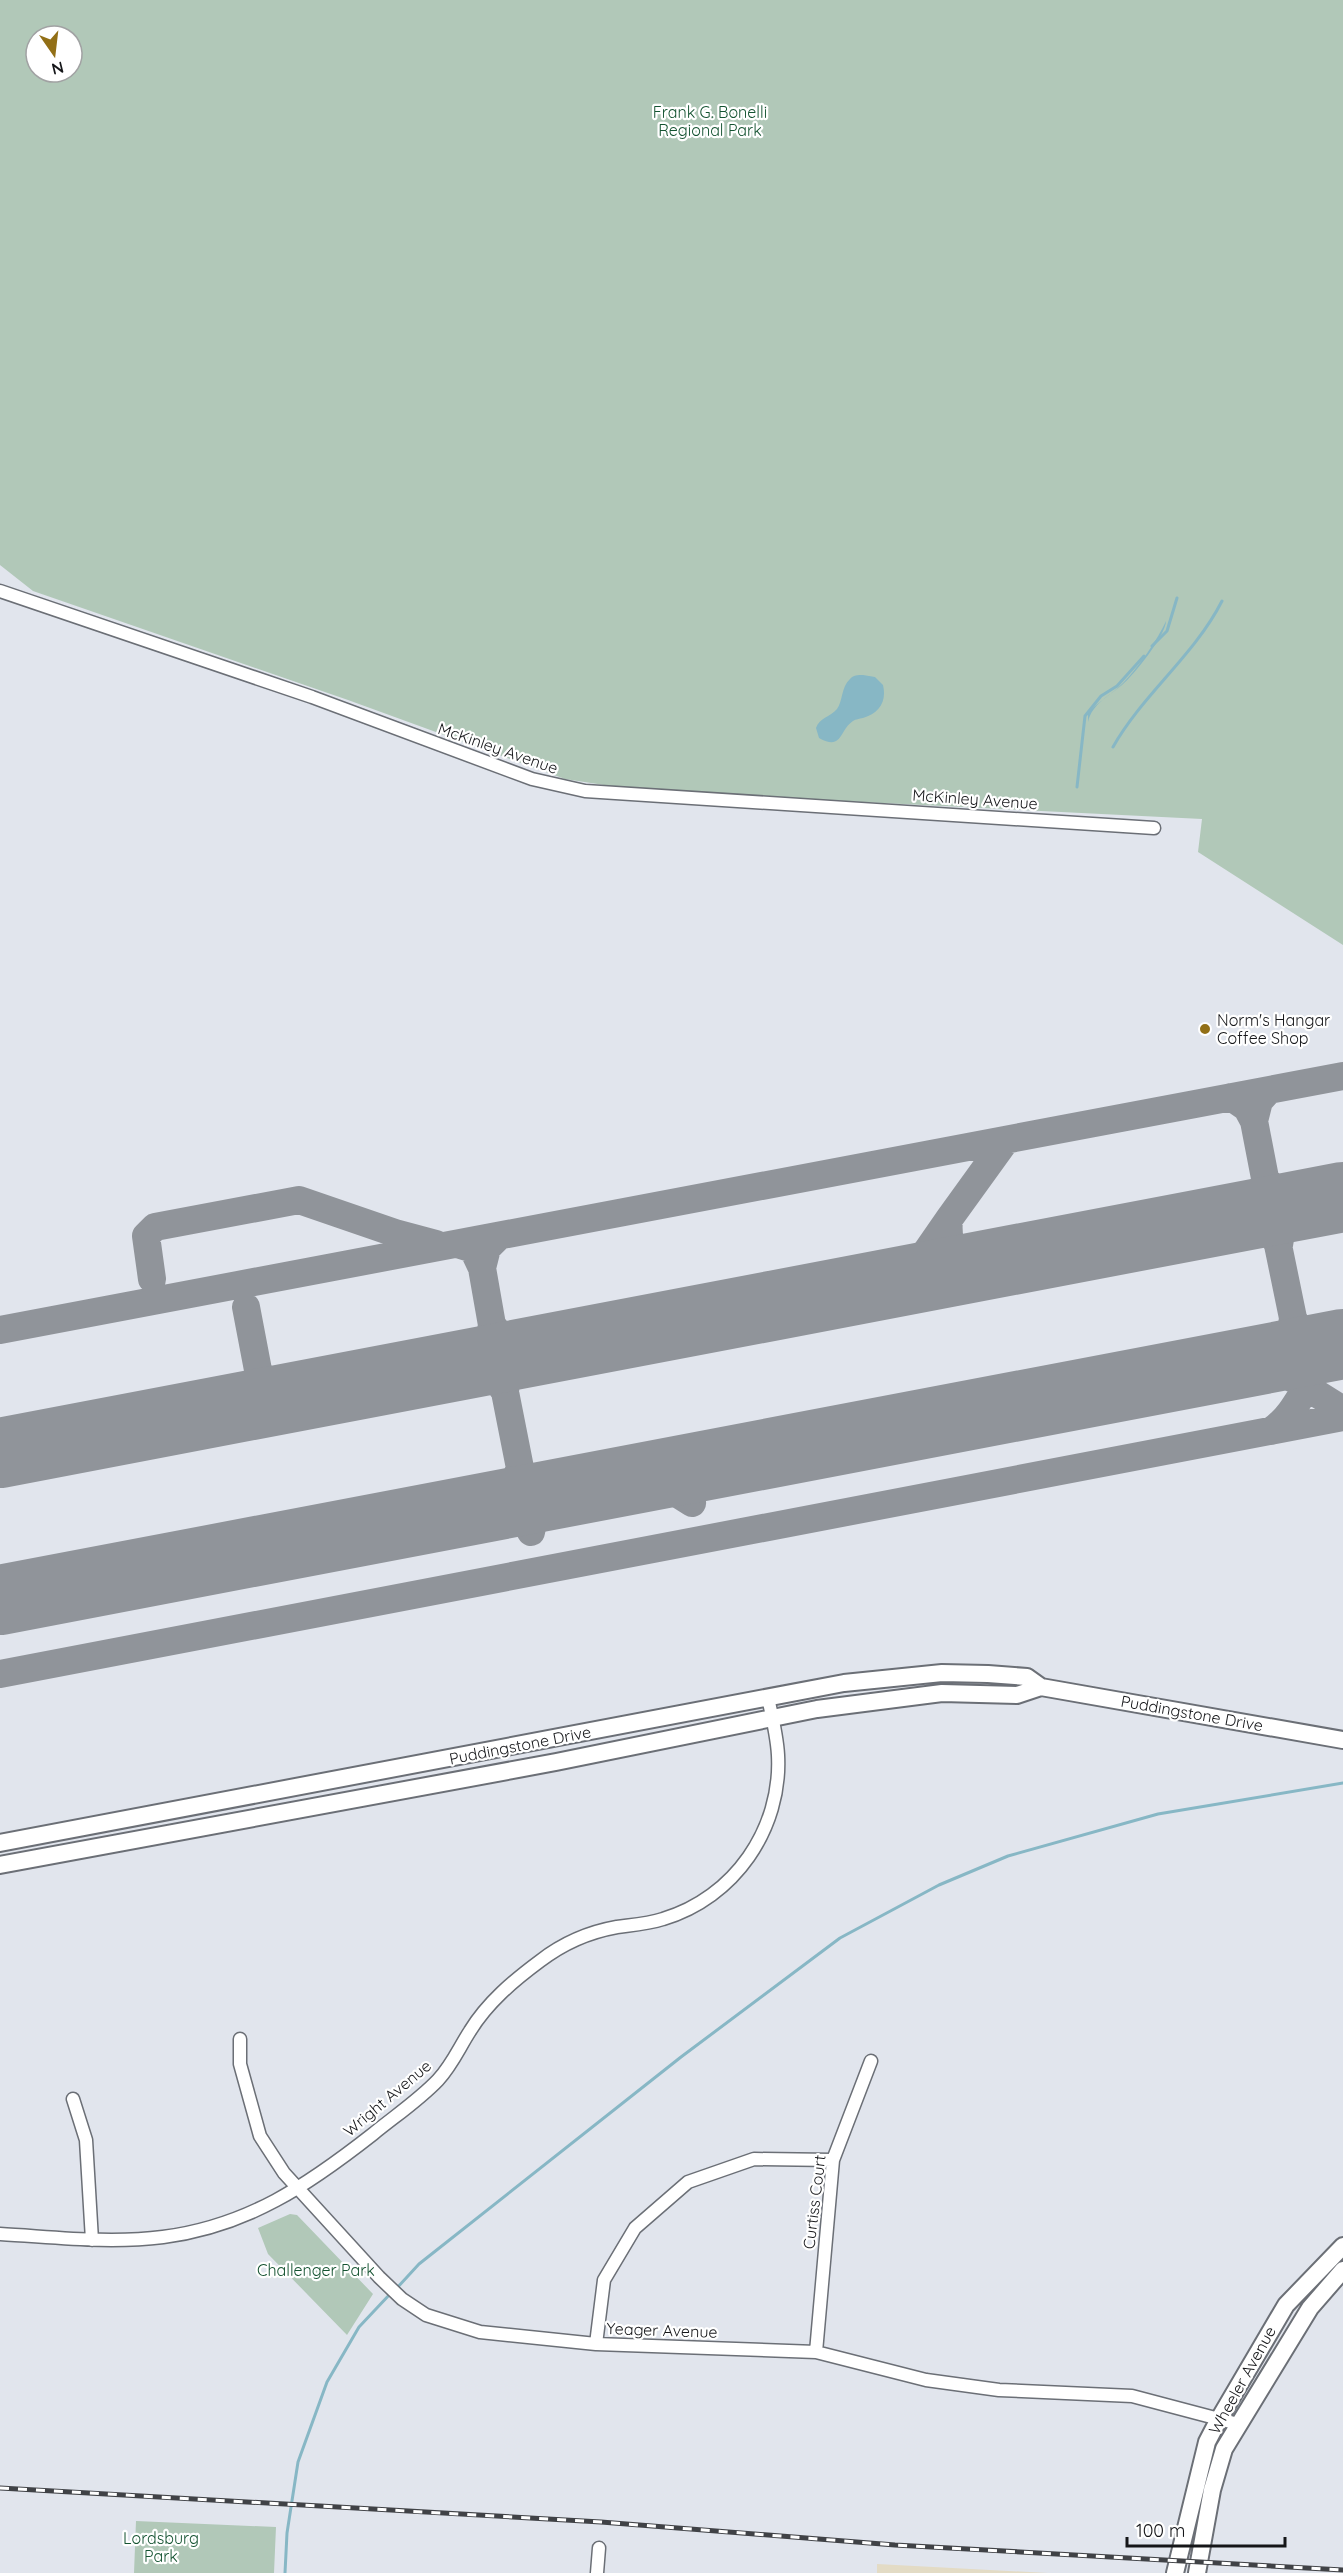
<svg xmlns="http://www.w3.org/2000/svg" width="1343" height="2573" font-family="Quicksand,sans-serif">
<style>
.commercial{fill:#e3dbc5}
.green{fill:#b1c8b8;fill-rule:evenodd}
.water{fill:#87b7c5}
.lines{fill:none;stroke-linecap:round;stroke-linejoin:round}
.stream{stroke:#87b7c5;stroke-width:3}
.taxiway{stroke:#90949a;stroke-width:28}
.runway{stroke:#90949a;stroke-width:70}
.street-casing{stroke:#6b6f76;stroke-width:15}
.secondary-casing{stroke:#6b6f76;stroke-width:20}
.street{stroke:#fff;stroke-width:12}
.secondary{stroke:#fff;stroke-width:16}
.rail-casing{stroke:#404246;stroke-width:5}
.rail{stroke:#fff;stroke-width:3;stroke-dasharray:9;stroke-linecap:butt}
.poi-dot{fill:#926f16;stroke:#fff;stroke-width:2}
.labels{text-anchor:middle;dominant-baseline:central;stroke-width:4.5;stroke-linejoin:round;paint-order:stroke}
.park-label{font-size:16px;fill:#145331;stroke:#fff}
.street-label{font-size:16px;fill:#151619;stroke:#fff}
.poi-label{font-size:16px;fill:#151619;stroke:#fff;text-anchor:start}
</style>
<rect width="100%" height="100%" fill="#e1e5ed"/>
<!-- commercial -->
<path class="commercial" d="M877,2564L1048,2573H877Z"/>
<!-- green -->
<path class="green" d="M0,0H1343V945L1198,852L1202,819L643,791L565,779L348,700L33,591L0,565ZM36,36H72V72H36Z
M290,2214L297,2215L373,2294L347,2335L268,2254L258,2228Z
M136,2521L276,2527L274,2573H134Z"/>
<!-- water -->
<path class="water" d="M1166,621C1166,635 1134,675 1122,685C1109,696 1092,704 1088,722V713C1099,701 1112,694 1123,683C1138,668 1158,639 1166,621Z
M863,675L875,677L883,685C887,702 879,713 863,718C859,719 856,719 853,721C839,730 843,751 819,738L816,728C819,718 830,717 837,709C843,701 841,687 850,679C853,675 858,675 863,675Z"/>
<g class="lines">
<!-- stream -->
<path class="stream" d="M1152,646L1167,631L1177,598
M1113,747C1143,694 1194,656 1222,601
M1077,787L1085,716L1101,696L1117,686L1144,656
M396,2289L419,2264L681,2057L840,1938L939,1885L1008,1856L1158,1814L1343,1783
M285,2573L287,2533L298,2462L327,2382L359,2327L391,2293"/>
<!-- taxiway -->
<path class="taxiway" d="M1231,1097L1247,1108L1254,1121L1259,1101L1269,1090
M1254,1121L1265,1178
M1237,1217L1263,1223L1279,1245C1282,1220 1290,1215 1312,1203
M1237,1217C1254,1207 1263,1199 1265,1178C1280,1199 1287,1201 1312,1203
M949,1219L1006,1140
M457,1244L473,1249L482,1268L487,1248L499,1236
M1278,1245L1293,1318
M482,1268L492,1325
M152,1279L146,1236L155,1227L299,1200L395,1233L436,1244
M882,1286L913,1271L949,1219C946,1252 959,1259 988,1266
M246,1307L258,1370
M0,1330L1343,1076
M1255,1361L1268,1363L1343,1410
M1250,1362C1275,1351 1290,1350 1293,1318C1302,1340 1317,1342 1337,1345
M475,1364L495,1377L505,1392C506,1375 513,1366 526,1354
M471,1365L489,1342L492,1325L508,1344L531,1353
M505,1392L520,1468
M240,1408C250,1395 257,1387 258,1370C267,1387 278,1392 296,1397
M1271,1431C1303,1410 1310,1363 1343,1344
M631,1480L665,1486L692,1503L686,1492L689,1479L703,1467
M494,1506L510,1493L520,1468C529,1487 540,1489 559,1494
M494,1506C511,1511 522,1515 531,1532C534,1513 543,1504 559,1494
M0,1674L1343,1417"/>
<!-- runway -->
<path class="runway" d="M0,1453L1343,1197
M0,1600L1343,1344"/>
<defs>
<path id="street" d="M0,591L312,697L532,779L585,791L1154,828
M240,2039V2064L260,2136L284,2173L379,2277L402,2299L426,2315L480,2332L596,2344L816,2352L926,2380L999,2390L1132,2396L1238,2424
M73,2099L86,2140L92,2240
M0,2234C54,2237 109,2244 163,2237C248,2226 308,2185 373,2134C395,2116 419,2100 438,2080C452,2065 459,2048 470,2031C487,2003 513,1981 540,1961C562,1944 589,1932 617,1927C632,1925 648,1924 663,1919C734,1898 782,1829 778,1755C777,1736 772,1716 768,1698
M596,2344L604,2280L635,2228L688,2182L754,2159L833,2160
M816,2352L833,2160L871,2061
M597,2573L599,2548"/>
<path id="secondary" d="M0,1843L844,1683L942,1673L988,1674L1027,1677L1041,1687L1343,1740
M0,1865L556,1762L817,1709L942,1693L1017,1695L1041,1687
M1175,2573L1207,2442L1219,2419L1286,2305L1343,2246
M1197,2573L1212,2490L1224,2449L1310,2308L1343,2270"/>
</defs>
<!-- street casing -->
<use href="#street" class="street-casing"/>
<!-- secondary casing -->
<use href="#secondary" class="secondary-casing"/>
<!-- street -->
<use href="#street" class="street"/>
<!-- secondary -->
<use href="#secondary" class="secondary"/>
<defs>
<path id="rail" d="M0,2488L601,2522L895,2545L1343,2570"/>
</defs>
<!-- rail casing -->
<use href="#rail" class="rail-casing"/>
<!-- rail -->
<use href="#rail" class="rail"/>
</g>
<!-- markers -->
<circle class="poi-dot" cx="1205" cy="1029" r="6"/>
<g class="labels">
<!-- park labels -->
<g class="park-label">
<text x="710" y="112">Frank G. Bonelli<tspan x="710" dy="18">Regional Park</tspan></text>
<text x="316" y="2270">Challenger Park</text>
<text x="161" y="2538">Lordsburg<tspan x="161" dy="18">Park</tspan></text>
</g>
<!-- street labels -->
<g class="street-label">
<text transform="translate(498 748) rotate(19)">McKinley Avenue</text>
<text transform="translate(975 799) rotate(4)">McKinley Avenue</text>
<text transform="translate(1192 1713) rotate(10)">Puddingstone Drive</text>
<text transform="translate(520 1745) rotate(-11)">Puddingstone Drive</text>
<text transform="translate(387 2098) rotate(-40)">Wright Avenue</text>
<text transform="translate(814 2202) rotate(-83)">Curtiss Court</text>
<text transform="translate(662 2330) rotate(2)">Yeager Avenue</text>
<text transform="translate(1242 2380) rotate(-61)">Wheeler Avenue</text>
</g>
<!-- poi labels -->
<g class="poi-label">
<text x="1217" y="1020">Norm's Hangar<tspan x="1217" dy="18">Coffee Shop</tspan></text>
</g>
</g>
<!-- north arrow -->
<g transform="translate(54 54) rotate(166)"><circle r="28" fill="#ffffff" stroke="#a1a2a3" stroke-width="1.5"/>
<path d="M0-4.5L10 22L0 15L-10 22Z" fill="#926f16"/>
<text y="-9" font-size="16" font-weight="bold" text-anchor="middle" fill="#151619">N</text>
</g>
<!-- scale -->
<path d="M1127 2537v9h158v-9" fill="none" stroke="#151619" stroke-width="3"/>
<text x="1136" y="2537" font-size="18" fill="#151619" stroke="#ffffff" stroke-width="4.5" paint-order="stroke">100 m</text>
</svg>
